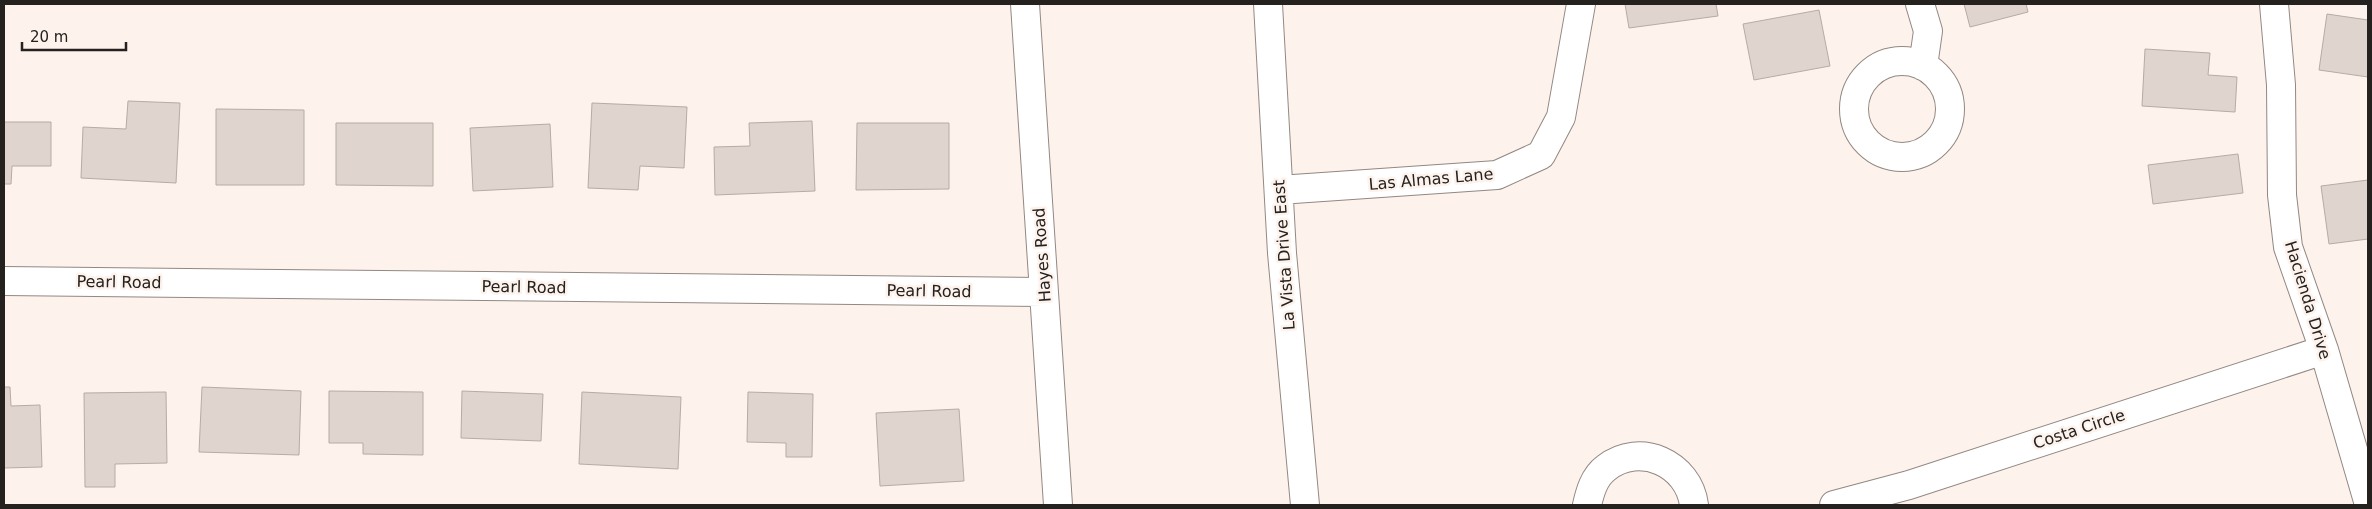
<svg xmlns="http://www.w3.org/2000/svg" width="2372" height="509" font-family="'DejaVu Sans',sans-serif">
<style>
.building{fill:#dfd5ce;stroke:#b6aca5}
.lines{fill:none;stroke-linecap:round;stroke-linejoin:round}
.minor-casing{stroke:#928882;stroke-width:30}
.minor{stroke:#fff;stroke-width:28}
.labels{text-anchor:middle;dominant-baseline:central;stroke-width:5;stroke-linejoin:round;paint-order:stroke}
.street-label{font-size:16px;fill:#24211e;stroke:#fdf2ec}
</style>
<rect width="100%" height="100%" fill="#fdf2ec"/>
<!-- building -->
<path class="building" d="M1625,4H1716L1718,16L1629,28Z
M1964,4H2026L2028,12L1970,27Z
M1819,10L1830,66L1754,80L1743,24Z
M2327,14L2368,20V77L2319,70Z
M2145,49L2210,53L2208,75L2237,77L2235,112L2142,106Z
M128,101L180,103L176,183L81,178L83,127L126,129Z
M592,103L687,107L684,168L640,166L638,190L588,188Z
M216,109L304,110V185H216Z
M812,121L815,191L715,195L714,147L750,146L749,123Z
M4,122H51V166H12L11,184H4Z
M336,123H433V186L336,185Z
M857,123H949V189L856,190Z
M550,124L553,187L473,191L470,128Z
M2238,154L2243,193L2153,204L2148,165Z
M2368,180V239L2329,244L2321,186Z
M4,387H10L11,406L40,405L42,467L4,468Z
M202,387L301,391L299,455L199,452Z
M329,391L423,392V455L363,454V443H329Z
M462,391L543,394L541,441L461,438Z
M166,392L167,463L115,464V487H85L84,393Z
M582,392L681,397L678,469L579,464Z
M748,392L813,394L812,457H786V443L747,442Z
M959,409L964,481L880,486L876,413Z"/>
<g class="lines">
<defs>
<path id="minor" d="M1025,4L1058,505
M1268,4L1282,253L1305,505
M1920,4L1928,31L1923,66
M2274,4L2281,85L2282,195L2288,247L2324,350L2368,501
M1854 109a48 48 0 1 1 96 0a48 48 0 1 1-96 0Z
M1279,190L1497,175L1541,155L1561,117L1581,4
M4,281L1044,292
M1587,505C1590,492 1594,477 1606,468C1640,441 1689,464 1694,505
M1834,505L1909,485L2324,350"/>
</defs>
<!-- minor casing -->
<use href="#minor" class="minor-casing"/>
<!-- minor -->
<use href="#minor" class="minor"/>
</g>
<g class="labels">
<!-- street labels -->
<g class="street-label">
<text transform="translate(1431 179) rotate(-5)">Las Almas Lane</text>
<text transform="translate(1042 255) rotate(-94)">Hayes Road</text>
<text transform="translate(1284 255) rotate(-94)">La Vista Drive East</text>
<text transform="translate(119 282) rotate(1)">Pearl Road</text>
<text transform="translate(524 287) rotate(1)">Pearl Road</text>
<text transform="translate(929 291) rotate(1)">Pearl Road</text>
<text transform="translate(2308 300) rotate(73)">Hacienda Drive</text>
<text transform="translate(2079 429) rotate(-18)">Costa Circle</text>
</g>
</g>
<!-- border -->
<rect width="2372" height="509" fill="none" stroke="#24211e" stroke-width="10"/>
<!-- scale -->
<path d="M22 42v8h104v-8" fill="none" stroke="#24211e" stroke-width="2.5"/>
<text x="30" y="42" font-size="15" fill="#24211e" stroke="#fdf2ec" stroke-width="4" paint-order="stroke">20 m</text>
</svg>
